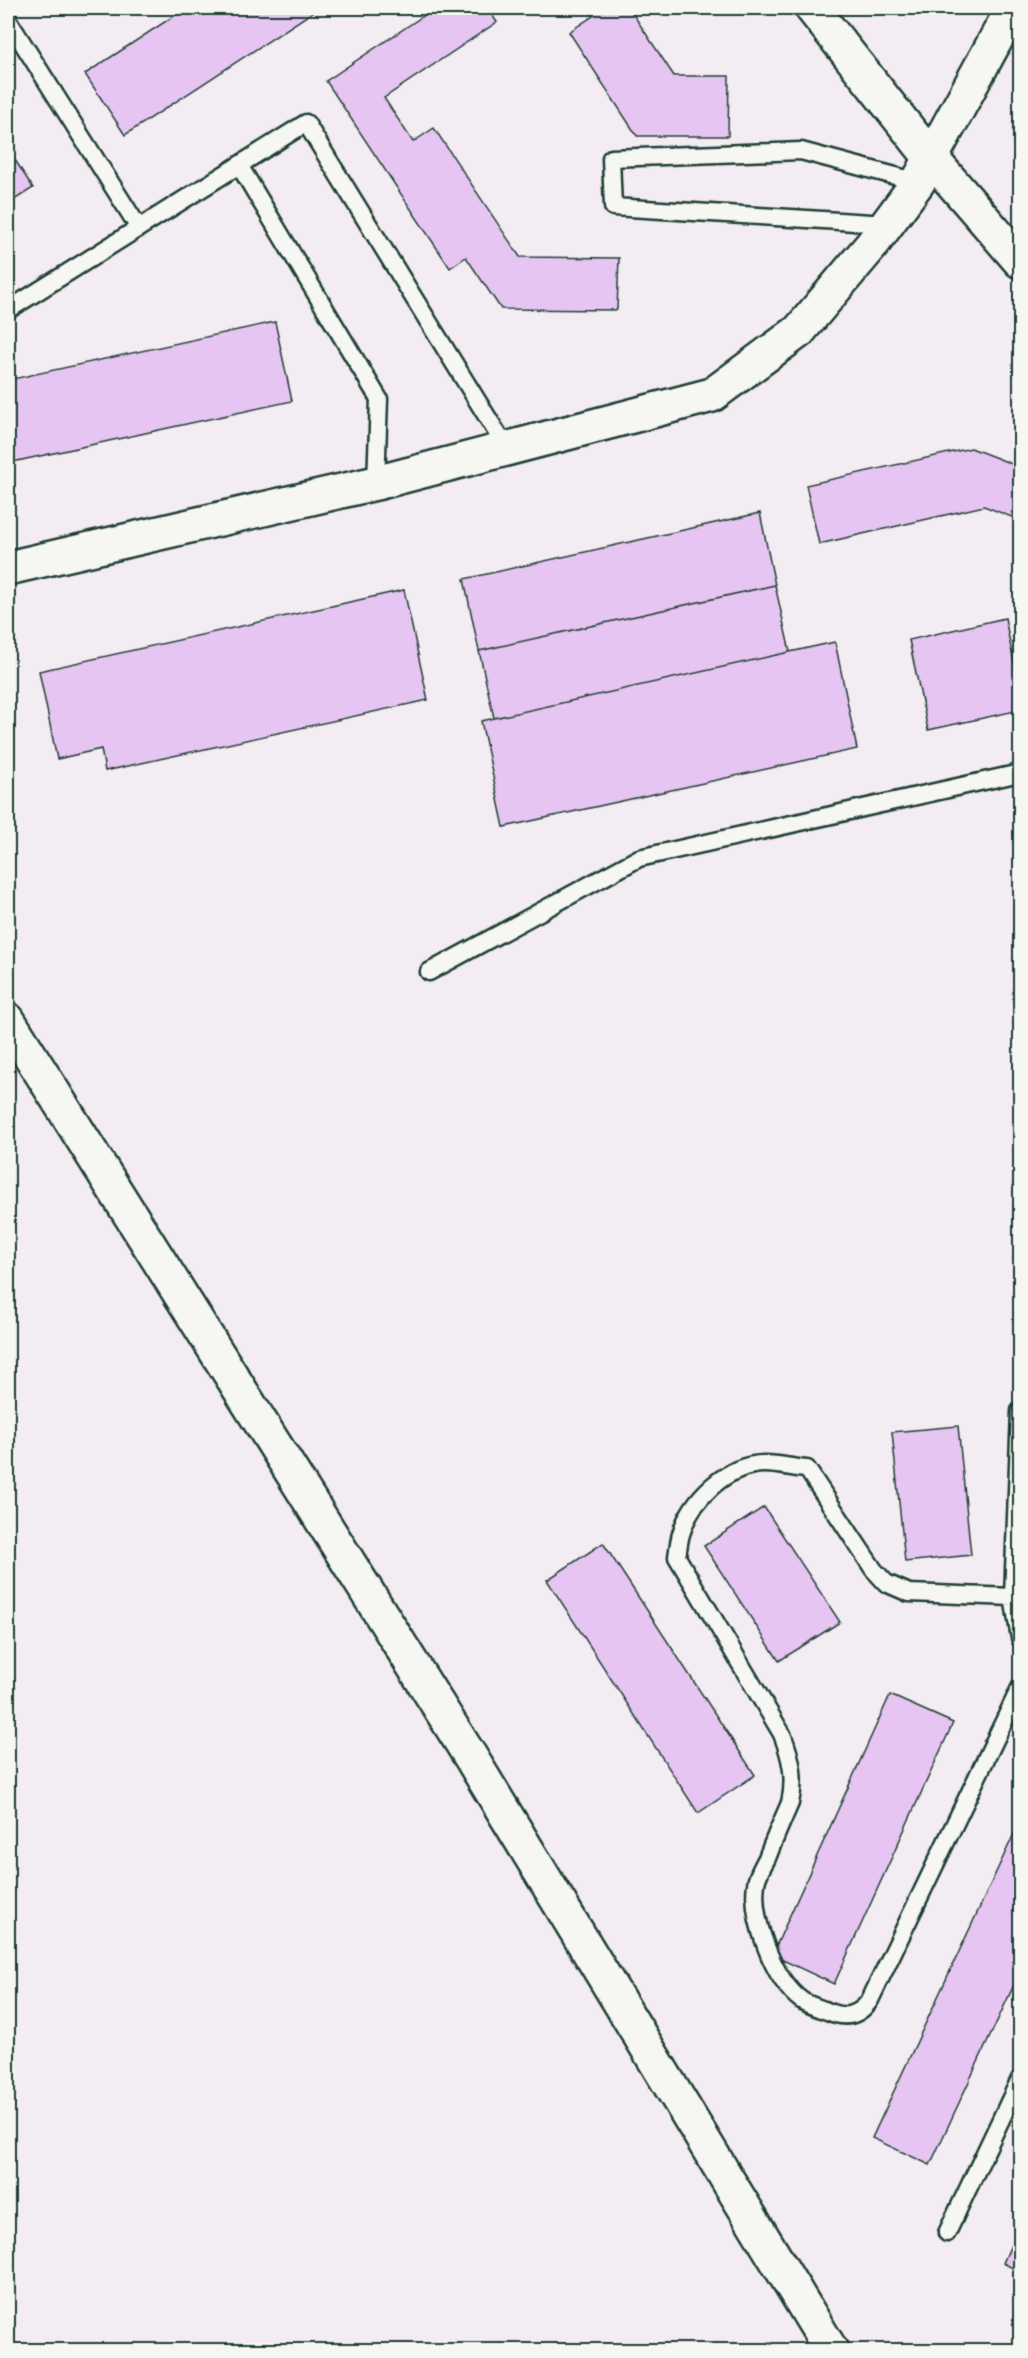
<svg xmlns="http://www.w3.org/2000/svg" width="1028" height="2358" font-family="'Playpen Sans',sans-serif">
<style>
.building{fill:#e6c5f2;stroke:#1f3d34;stroke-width:1.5}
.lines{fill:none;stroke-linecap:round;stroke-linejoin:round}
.service-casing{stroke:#1f3d34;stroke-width:21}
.minor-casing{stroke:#1f3d34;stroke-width:38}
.service{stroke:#f6f6f2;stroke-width:16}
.minor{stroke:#f6f6f2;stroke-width:33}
</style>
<rect width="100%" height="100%" fill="#f3ecf2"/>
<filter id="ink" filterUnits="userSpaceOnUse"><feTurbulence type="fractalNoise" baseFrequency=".0167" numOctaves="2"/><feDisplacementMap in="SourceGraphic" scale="12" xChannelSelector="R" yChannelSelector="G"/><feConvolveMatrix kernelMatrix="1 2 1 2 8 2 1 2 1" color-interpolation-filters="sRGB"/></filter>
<g filter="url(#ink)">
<!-- building -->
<path class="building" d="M186,8H319L125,135L85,74Z
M435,8H487L497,22L384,98L413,142L434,128L520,257L619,258L617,310L501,309L466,257L450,268L326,81Z
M587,8H629L674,76H729L728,136H637L569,32L593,16Z
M8,149L33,188L8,204Z
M275,322L292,401L8,463V380Z
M971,448L1020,467V527L1012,517L984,506L819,544L806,485Z
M760,513L775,585L479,651L464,579Z
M775,585L790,652L494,718L479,651Z
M404,590L428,700L105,771L101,749L57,759L39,671Z
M1005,618L1020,693V710L928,730L909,640Z
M835,642L857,749L504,827L481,721Z
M958,1426L971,1555L905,1562L892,1432Z
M764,1507L840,1622L779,1661L704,1546Z
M603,1543L755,1775L698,1813L547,1580Z
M890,1695L953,1723L834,1984L772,1955Z
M1020,1821V1972L930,2165L872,2138Z
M1020,2225V2272L1003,2263Z"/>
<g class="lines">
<defs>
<path id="service" d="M8,20L139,228
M239,165L379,399L376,483
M887,224L613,207L611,158L801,151L918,182
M8,310L306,123L507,449
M429,972L639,858L1020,773
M1020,1411L1013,1597L1020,1638
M1013,1597L909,1593L886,1583L874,1570L807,1469C793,1468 779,1464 765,1464C727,1464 691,1499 681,1534C679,1541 678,1550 677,1557L782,1734C791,1757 796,1778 790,1803C782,1821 774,1840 767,1858C763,1866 757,1875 756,1884C751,1918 773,1979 801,2000C808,2005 819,2008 827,2011C845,2019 859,2016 870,2000L1020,1688
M947,2233L1020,2079"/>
<path id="minor" d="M812,8L931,158L1020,261
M8,568L376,483L712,395L799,331L871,246L918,182L1013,8
M8,1020L470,1756L831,2350"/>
</defs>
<!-- service casing -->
<use href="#service" class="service-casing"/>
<!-- minor casing -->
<use href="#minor" class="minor-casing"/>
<!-- service -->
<use href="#service" class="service"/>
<!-- minor -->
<use href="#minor" class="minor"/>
</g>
</g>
<!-- margin -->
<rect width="1028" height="2358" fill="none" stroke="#f6f6f2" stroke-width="30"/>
<rect x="15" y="15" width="998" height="2328" fill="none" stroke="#1f3d34" stroke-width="2" filter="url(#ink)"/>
</svg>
